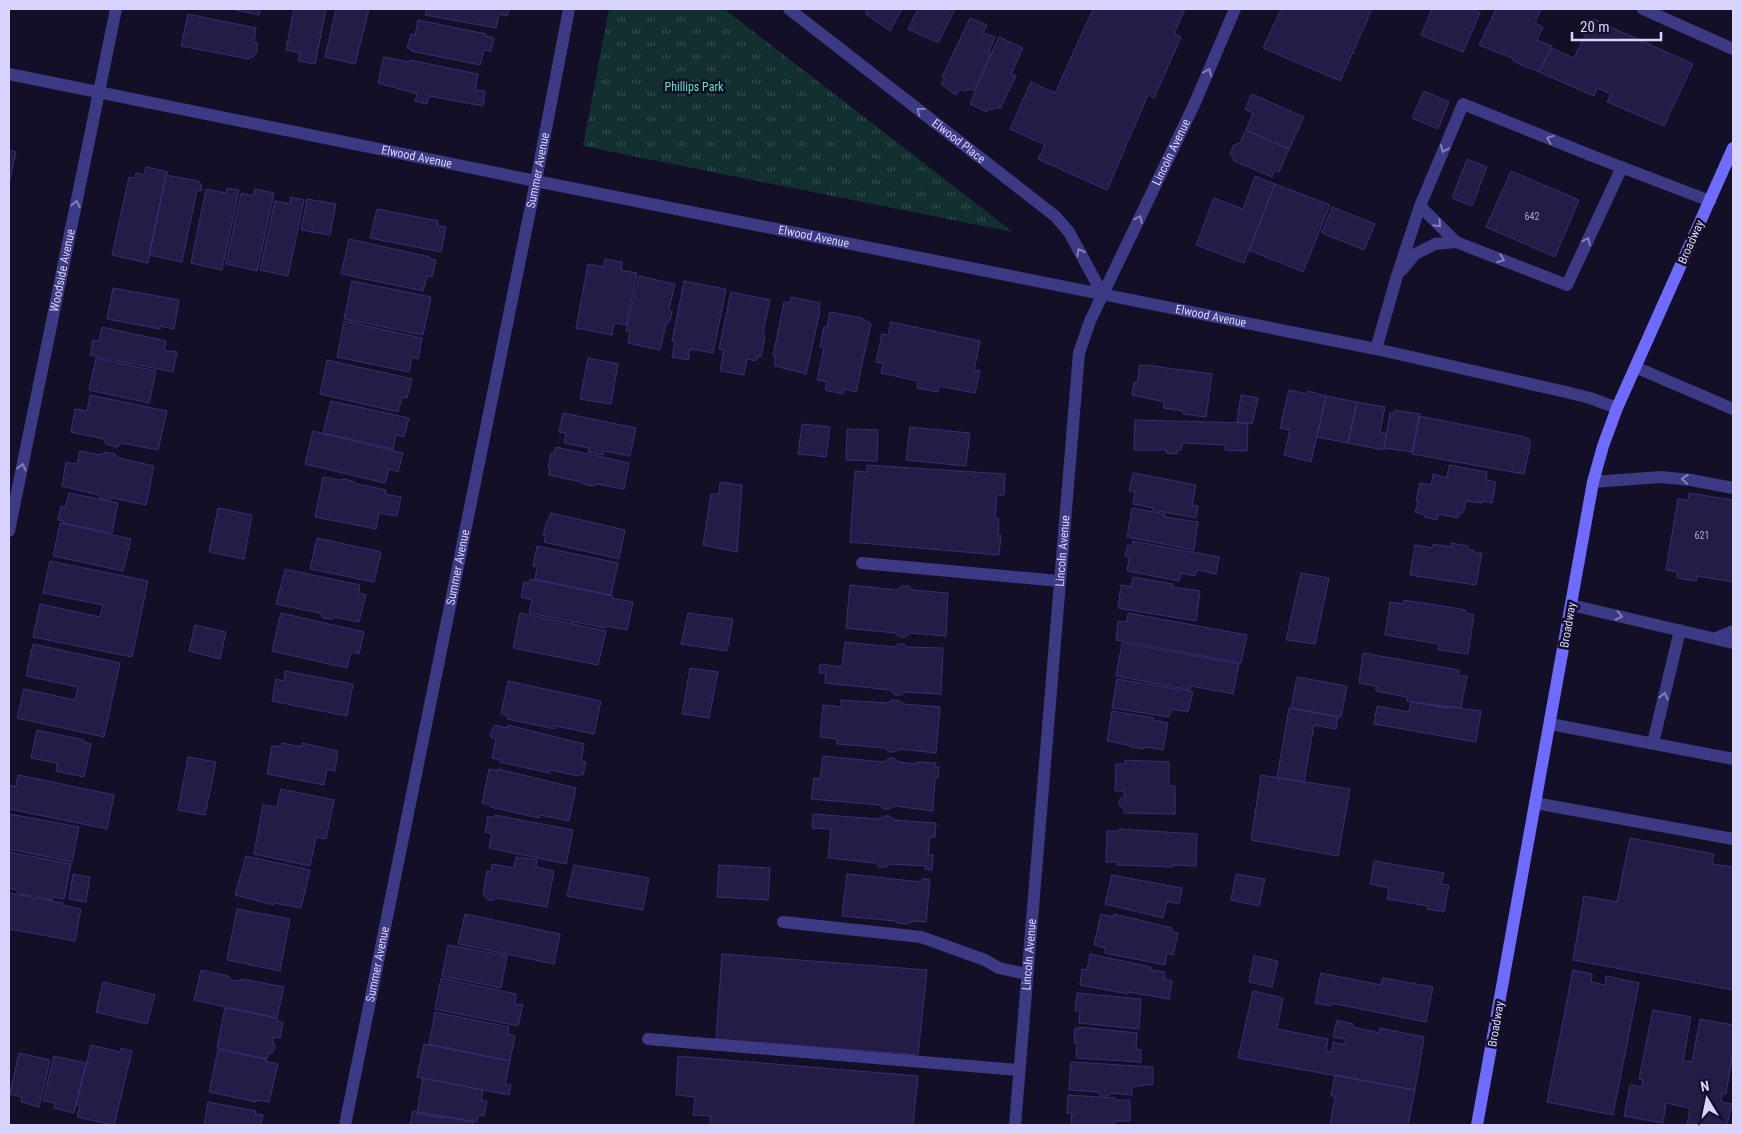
<svg xmlns="http://www.w3.org/2000/svg" width="1742" height="1134" font-family="'Roboto Condensed',sans-serif">
<style>
.park{fill:url(#park-tufts)}
.building{fill:#241b47;stroke:#3b2d73}
.lines{fill:none;stroke-linecap:round;stroke-linejoin:round}
.service{stroke:#3d3a85;stroke-width:12}
.minor{stroke:#3d3a85;stroke-width:12}
.tertiary{stroke:#3d3a85;stroke-width:12}
.secondary{stroke:#6f6bff;stroke-width:12}
.oneway{stroke:#837fbc}
.labels{text-anchor:middle;dominant-baseline:central;stroke-width:5;stroke-linejoin:round;paint-order:stroke}
.number-label{font-size:10px;fill:#aca6d1}
.park-label{font-size:12px;fill:#5fe0c0;stroke:#130f26}
.street-label{font-size:12px;fill:#d9d4ff;stroke:#130f26}
</style>
<defs>
<pattern id="park-tufts" width="24" height="20" patternUnits="userSpaceOnUse" patternTransform="scale(1.25)"><rect width="24" height="20" fill="#12302f"/><path d="M3 7l-1-3M5 7V3M7 7l1-3M15 17l-1-3M17 17v-4M19 17l1-3" fill="none" stroke="#344d4e"/></pattern>
</defs>
<rect width="100%" height="100%" fill="#130f26"/>
<!-- park -->
<path class="park" d="M609,9H724L1013,232L583,146Z"/>
<!-- building -->
<path class="building" d="M231,9H260L259,15Z
M294,9H326L315,64L298,61L300,53L286,50Z
M336,9H369L355,64L325,57Z
M427,9H509L507,16L499,14L496,28L425,15Z
M864,9H902L890,31L866,14L867,11Z
M918,9H955L938,43L908,29Z
M1093,9H1185L1174,34L1181,37L1154,98L1148,95L1107,190L1038,159L1045,145L1010,129L1031,82L1055,93Z
M1281,9H1372L1340,81L1263,48Z
M1432,9H1476L1475,11L1480,13L1463,52L1421,35Z
M1496,9H1541L1535,23L1543,27L1537,40L1552,46L1539,72L1513,61L1514,59L1479,45Z
M188,14L256,28L254,42L257,43V52L253,57H250L249,59L181,46Z
M970,18L987,25L983,33L995,37L989,52L991,53L974,91L970,89L964,91L960,89L956,95L941,84L945,78L942,77Z
M1593,19L1693,64L1664,126L1607,102L1611,94L1597,88L1594,96L1539,72L1551,48L1574,58Z
M418,20L486,34L485,36L494,38L491,51L484,50L480,65L411,51V49L407,48L411,34L415,35Z
M999,37L1023,48L1011,74L1016,76L1000,109L998,107L992,110L989,108L987,112L970,104Z
M384,57L409,62L410,60L478,74L475,90L485,91L483,106L429,96L427,104L415,101L417,94L378,83Z
M1424,91L1449,102L1438,129L1412,118Z
M1252,94L1304,117L1289,149L1246,130L1253,113L1245,109Z
M1246,130L1289,149L1279,172L1274,171L1272,177L1234,161L1230,153L1234,145L1240,143Z
M9,150L16,152L9,184Z
M1467,159L1487,167L1472,206L1452,198Z
M146,167L168,172L166,175L148,263L112,255L129,177L135,178L136,173L144,175Z
M1511,171L1579,200L1555,257L1486,227Z
M166,175L198,181L202,186L201,191L197,190L182,262L149,255Z
M1255,176L1275,184L1244,263L1196,245L1214,198L1243,209Z
M1275,184L1330,205L1303,272L1249,250Z
M227,188L239,190L222,270L191,263L206,189L226,193Z
M255,189L274,193L257,271L226,264L241,193L253,196Z
M291,197L304,200L288,276L260,270L275,201L290,204Z
M307,199L336,204L330,235L301,230Z
M1332,207L1375,224L1364,250L1322,233Z
M377,209L438,221L437,226L446,227L441,252L370,238Z
M349,239L430,257L429,259L436,260L432,277L427,276L423,291L341,274Z
M605,259L622,262L621,270L637,273L626,325L614,323L612,335L576,328L588,264L604,267Z
M639,276L675,284L669,309L672,312L669,323L666,324L660,350L628,343L630,332L626,331Z
M352,281L431,297L423,335L344,319Z
M684,281L726,289L713,353L690,349L688,360L672,357L675,341H672Z
M113,288L179,300L174,329L160,326V329L107,319Z
M731,292L770,300L763,332L765,336L761,357L757,356L756,361L747,359L744,375L720,371L724,350L719,349Z
M791,297L820,303L819,310L820,311L806,374L775,366V356H773L784,302L790,303Z
M830,312L861,318L871,324L856,392L844,389L843,394L825,390L827,382L817,380L824,348L820,347L824,327H827Z
M344,321L422,338L418,359L412,357L409,372L337,357Z
M891,322L980,341L974,370L980,371L975,393L939,386L938,392L917,388L918,381L881,373L883,363L876,362L882,334L888,335Z
M102,327L166,341L164,350L177,352L173,372L90,355L93,340L99,341Z
M96,358L156,371L149,403L89,390Z
M588,358L618,364L611,404L580,399Z
M327,360L412,379L407,398L402,397L398,412L320,394Z
M1140,365L1145,366V365L1212,374L1206,417L1183,414V411L1163,408L1165,402L1132,395L1134,382L1137,383Z
M1289,390L1307,394L1308,391L1326,396L1311,462L1284,455L1290,430L1280,428Z
M90,395L167,411L158,450L122,443L117,447L106,444L104,439L71,432L75,409L87,411Z
M1241,395L1258,398L1252,424L1237,422Z
M1326,396L1357,402L1348,443L1317,437Z
M331,401L409,418L404,437L396,435L393,449L323,433Z
M1357,402L1385,407L1380,432L1387,434L1383,450L1348,443Z
M1395,410L1420,414L1413,452L1384,448L1390,413H1394Z
M563,413L636,428L630,456L604,451L603,455L588,452L589,448L564,443L566,433L559,432Z
M1419,416L1525,437L1530,440V446L1524,474L1412,454Z
M1135,420L1248,423L1247,451L1225,450V445L1182,443L1181,450H1177V454L1166,453V450H1134Z
M802,424L830,427L826,457L798,454Z
M910,427L970,433L966,466L906,460Z
M847,429L878,430L877,461L846,460Z
M313,431L403,453L398,472L389,469L385,483L305,464Z
M556,447L629,463L624,489L597,484L592,486L583,484L581,482L549,475L550,469L548,468L551,453H554Z
M80,451L100,455L106,452L115,454L119,458L154,466L146,505L113,498L107,501L101,499L99,495L62,486L66,462L77,464Z
M867,465L1005,474L1004,495H997L995,518L999,519L998,536L1001,535L999,555L850,542L855,471L867,472Z
M1449,465L1487,472L1486,480L1496,482L1492,503L1483,501L1482,503L1466,501L1463,513H1459L1458,518L1439,514L1437,520L1425,517V515L1415,512L1418,501L1416,500L1420,483L1431,485L1433,474L1447,478Z
M1133,473L1196,485L1192,505L1198,506L1196,518L1153,510V508L1133,504L1135,492L1129,491Z
M323,477L340,480L344,479L352,481L357,484L386,490L385,494L401,497L397,516L379,513L376,529L315,517Z
M720,482L742,485L737,552L703,545L711,494H719Z
M69,493L118,503L112,533L63,523L64,521L58,520L61,506L65,508Z
M1689,493L1733,500V582L1697,576L1696,581L1677,578L1678,572L1666,570L1678,499L1688,500Z
M218,508L252,515L244,559L209,552Z
M1132,508L1165,514V517L1198,522L1194,550L1127,537Z
M551,513L625,530L619,559L544,542L546,536L543,535L547,521H548Z
M60,523L131,539L123,571L53,556Z
M317,538L381,552L374,582L310,569Z
M1133,541L1219,557L1216,574L1197,570L1195,576L1181,573L1179,581L1127,571L1129,558L1125,556L1128,545L1132,546Z
M1451,543L1468,546V550H1474V553H1482L1476,585L1410,575L1415,545L1433,548V544L1451,547Z
M537,546L618,563L611,595L535,579L537,567L533,566Z
M50,561L148,581L132,657L33,637L40,604L100,617L103,605L43,593Z
M285,569L360,585L359,593L366,595L359,622L335,617L332,619L323,618L319,613L276,604Z
M1301,573L1329,578L1315,644L1286,640Z
M1133,577L1173,584L1172,587L1200,591L1196,621L1118,608L1121,585L1131,587Z
M530,579L613,596L612,598L633,602L627,630L606,626L605,628L529,613L532,600L521,597L524,582L529,583Z
M850,585L897,590L902,586H909L912,590L948,593L946,636L910,633L905,637H899L895,633L846,628Z
M1404,600L1466,610V613L1474,615L1468,654L1438,650L1439,644L1385,635L1390,602L1403,604Z
M281,613L364,632L359,654L351,652L347,668L272,651Z
M520,613L606,631L598,665L513,648Z
M688,613L733,619L727,651L681,644Z
M1128,613L1247,635L1241,663L1116,640L1118,621L1127,622Z
M195,625L226,632L220,659L189,651Z
M845,642L894,647L898,644H904L906,647L943,648L941,694L904,692L902,695H895L890,690L825,683L826,674L819,673L820,664L842,667Z
M1122,643L1239,664L1233,694L1191,686L1190,690L1116,676Z
M33,644L120,663L104,737L17,718L24,689L75,700L78,687L26,676Z
M1363,653L1459,670L1458,676H1467L1461,708L1447,706V708L1407,701V697L1376,691V686L1359,683Z
M690,668L718,672L709,718L682,714Z
M285,671L353,684L347,716L272,701L276,679L284,681Z
M1297,677L1347,686L1341,717L1291,708Z
M1117,679L1193,692L1188,712L1171,709L1169,717L1112,708Z
M508,681L601,701L594,734L556,726L555,729L507,719L508,716L501,714Z
M841,700L888,703L892,700L900,701L904,704L940,707L936,753L899,749L895,752H889L885,748L837,744V739L820,737L823,705L841,707Z
M1411,702L1481,711L1476,742L1374,724L1377,706L1409,712Z
M1289,708L1338,717L1336,729L1314,725L1304,782L1277,778Z
M1112,711L1154,718L1153,720L1168,723L1163,750L1147,747L1143,749L1131,747L1128,745L1107,741Z
M494,725L507,728L508,725L584,744L581,761L586,762L583,775L579,774L578,776L550,770L549,773L500,762L501,760L492,758L496,739L492,738L490,735Z
M37,730L84,740L83,742L91,744L84,777L56,771L57,763L31,758Z
M282,743L302,747V743L338,751L335,771L327,769L324,785L267,774L272,746L281,747Z
M823,756L884,762L889,758H894L898,762L916,764L917,762L936,763L935,767H939L938,778L935,777L933,811L895,806L889,809H884L880,805L811,799L814,778L820,779Z
M188,757L216,762L205,815L178,810Z
M1125,760L1169,762V786H1175V814L1124,813V809L1120,806L1119,802L1121,798L1125,797L1124,791H1115L1116,764H1125Z
M489,769L498,771V769L576,788L569,821L540,815L539,818L490,807L491,805L482,803Z
M18,775L114,795L107,829L9,809V785L16,787Z
M1261,775L1350,789L1338,856L1251,840Z
M281,789L334,800L326,839L316,837L310,866L254,854L263,805L277,807Z
M10,814L79,827L72,862L9,849V823Z
M813,814L878,819L885,816H889L894,820L936,823L935,837H930L928,855H933L932,870L925,869L926,866L890,864L886,867H879L876,863L828,858L831,829L812,828Z
M495,815L573,830L566,864L489,848L492,834L485,832L488,816L494,818Z
M1119,829L1197,834L1196,866L1172,865L1173,867L1117,865L1118,862H1106L1107,831H1119Z
M1630,838L1714,854L1712,864L1733,867V990L1573,960L1584,896L1617,902Z
M9,852L71,864L64,899L53,897L52,900L36,896V893L31,896L18,893L16,890L9,888Z
M246,856L310,870L301,908L274,903V905L235,895Z
M516,857L537,860L536,867L554,871L547,907L497,898L491,901L486,898L483,893L487,871L491,872L492,864L514,868Z
M1374,861L1444,873L1441,884L1449,885L1444,912L1427,909L1428,906L1387,899L1389,888L1370,884Z
M574,865L649,878L643,910L567,896Z
M719,865L770,868L768,900L717,897Z
M73,874L90,877L86,902L69,899Z
M847,874L922,882V879H930L926,922L913,921L908,924L897,923L896,921L842,916Z
M1236,874L1265,879L1259,906L1231,900Z
M1112,875L1182,888L1179,904L1167,901L1163,918L1105,904Z
M9,893L63,903L62,905L81,909L75,941L9,929Z
M237,909L290,919L280,971L227,960Z
M465,914L560,934L554,964L458,944Z
M1101,914L1114,917V914L1172,928L1171,931L1178,933L1173,955L1167,953L1165,965L1105,953V948L1094,945Z
M448,945L507,956L501,988L442,976Z
M722,954L927,970L918,1055L716,1039Z
M1090,954L1151,967L1150,970L1165,972L1164,979L1172,981L1169,999L1128,992V994L1080,985L1082,969L1087,970Z
M1254,956L1278,961L1272,987L1249,982Z
M201,970L228,976L231,980L237,981L242,979L284,987L277,1018L194,1000Z
M1573,970L1592,974L1591,982L1605,985L1606,976L1639,983L1613,1115L1547,1102Z
M1321,973L1381,985L1383,978L1433,987L1426,1022L1331,1003V1006L1315,1003Z
M441,978L516,994L515,1004L523,1005L518,1026L435,1009Z
M103,982L155,995L147,1024L96,1012Z
M1253,991L1283,998L1277,1029L1328,1039L1326,1051L1332,1052L1333,1042L1345,1045L1346,1039L1333,1037L1337,1020L1353,1024V1027L1379,1033L1380,1028L1424,1037L1415,1090L1238,1058Z
M1077,993L1141,999L1139,1029L1079,1023L1080,1011H1075Z
M225,1008L277,1018V1021L283,1022L280,1038L272,1037L275,1048L273,1052L268,1054L267,1059L217,1048Z
M1653,1010L1691,1017L1683,1061L1692,1062L1700,1019L1733,1025V1052L1726,1094H1722L1721,1102L1732,1104L1727,1125H1687L1690,1108L1666,1103L1663,1123L1624,1116L1630,1085L1642,1087L1643,1080L1639,1079Z
M435,1012L509,1027L508,1034L515,1036L510,1061L429,1044Z
M1079,1027L1137,1033L1136,1049L1141,1050V1062L1076,1058L1077,1042L1074,1043L1075,1028L1079,1029Z
M424,1044L510,1061L505,1084L511,1085L509,1095L417,1077Z
M91,1045L120,1052L121,1048L132,1051L114,1125L77,1117L80,1106L76,1105Z
M218,1050L266,1059L265,1061L278,1064L269,1102L256,1100V1102L209,1092Z
M19,1053L50,1060L39,1107L21,1102L22,1097L10,1094Z
M54,1056L86,1063L74,1113L54,1108L55,1103L43,1101Z
M678,1056L918,1076L913,1125H710V1116L693,1115L695,1097L676,1095Z
M1071,1062L1153,1067V1084L1132,1087V1095L1111,1093L1109,1096H1101L1099,1092L1069,1090Z
M1335,1075L1415,1090L1408,1125H1330L1335,1096H1331Z
M423,1078L483,1090L481,1100L487,1101L484,1116L478,1115L477,1122L444,1116V1118L417,1114Z
M1068,1095L1115,1098V1100H1130V1121H1114V1125H1071L1072,1113H1067Z
M208,1102L256,1111L255,1114L263,1115L261,1125H204Z
M413,1111L473,1122L472,1125H476H410Z"/>
<g class="lines">
<!-- service -->
<path class="service" d="M1420,206L1456,242L1567,285L1622,167
M1402,270L1415,254L1435,244L1456,242
M1376,349L1397,276L1420,206L1463,104L1595,157L1710,201
M1635,367L1733,409
M1593,482L1661,477L1691,480L1733,488
M862,563L1059,581
M1571,605L1733,643
M1716,638L1733,631
M1550,724L1733,759
M1653,743L1680,630
M1535,803L1733,839
M783,922L921,937L985,960L999,968L1027,974
M648,1039L1019,1070"/>
<!-- minor -->
<g class="minor">
<path id="s1" d="M789,9L1055,216L1069,232L1103,295"/>
<path d="M1643,9L1733,49"/>
<path id="s2" d="M9,531L116,9"/>
<path id="s3" d="M1015,1125L1079,353L1090,321L1194,105L1235,9"/>
</g>
<!-- tertiary -->
<g class="tertiary">
<path id="s4" d="M9,74L536,181L1376,349L1566,392L1590,398L1617,408"/>
<path id="s5" d="M345,1125L536,181L569,9"/>
</g>
<!-- secondary -->
<path class="secondary" d="M1477,1125L1593,482L1603,446L1617,408L1733,148"/>
</g>
<!-- one-way arrows -->
<defs><path id="oneway-chevron" d="M-2-3.5L2.5 0L-2 3.5" fill="none" stroke-width="1.6" stroke-linecap="round" stroke-linejoin="round" transform="scale(1.25)"/></defs>
<g class="oneway">
<use href="#oneway-chevron" transform="translate(1208 72) rotate(-67)"/>
<use href="#oneway-chevron" transform="translate(920 111) rotate(-142)"/>
<use href="#oneway-chevron" transform="translate(1550 139) rotate(-158)"/>
<use href="#oneway-chevron" transform="translate(1444 149) rotate(113)"/>
<use href="#oneway-chevron" transform="translate(76 204) rotate(-78)"/>
<use href="#oneway-chevron" transform="translate(1139 219) rotate(-64)"/>
<use href="#oneway-chevron" transform="translate(1438 224) rotate(46)"/>
<use href="#oneway-chevron" transform="translate(1587 241) rotate(-65)"/>
<use href="#oneway-chevron" transform="translate(1080 252) rotate(-119)"/>
<use href="#oneway-chevron" transform="translate(1501 259) rotate(21)"/>
<use href="#oneway-chevron" transform="translate(22 467) rotate(-78)"/>
<use href="#oneway-chevron" transform="translate(1685 479) rotate(-174)"/>
<use href="#oneway-chevron" transform="translate(1619 616) rotate(13)"/>
<use href="#oneway-chevron" transform="translate(1664 696) rotate(-77)"/>
</g>
<g class="labels">
<!-- number labels -->
<g class="number-label">
<text x="1532" y="216">642</text>
<text x="1702" y="535">621</text>
</g>
<!-- park labels -->
<g class="park-label">
<text x="694" y="87">Phillips Park</text>
</g>
<!-- street labels -->
<g class="street-label">
<text stroke="none"><textPath href="#s1" startOffset="215">Elwood Place</textPath></text>
<text stroke="none"><textPath href="#s3" startOffset="996">Lincoln Avenue</textPath></text>
<text stroke="none"><textPath href="#s4" startOffset="416">Elwood Avenue</textPath></text>
<text stroke="none"><textPath href="#s5" startOffset="974">Summer Avenue</textPath></text>
<text stroke="none"><textPath href="#s4" startOffset="821">Elwood Avenue</textPath></text>
<text transform="translate(1691 242) rotate(-66)">Broadway</text>
<text stroke="none"><textPath href="#s2" startOffset="266">Woodside Avenue</textPath></text>
<text stroke="none"><textPath href="#s4" startOffset="1226">Elwood Avenue</textPath></text>
<text stroke="none"><textPath href="#s3" startOffset="576">Lincoln Avenue</textPath></text>
<text stroke="none"><textPath href="#s5" startOffset="569">Summer Avenue</textPath></text>
<text transform="translate(1568 625) rotate(-80)">Broadway</text>
<text stroke="none"><textPath href="#s3" startOffset="171">Lincoln Avenue</textPath></text>
<text stroke="none"><textPath href="#s5" startOffset="164">Summer Avenue</textPath></text>
<text transform="translate(1496 1024) rotate(-80)">Broadway</text>
</g>
</g>
<!-- border -->
<rect width="1742" height="1134" fill="none" stroke="#d9d4ff" stroke-width="20"/>
<!-- north arrow -->
<g transform="translate(1707 1099) rotate(350)" stroke="#130f26" stroke-width="4" paint-order="stroke">
<path d="M0-4L9 19L0 12L-9 19Z" fill="#d9d4ff"/>
<text y="-8" font-size="14" font-weight="bold" text-anchor="middle" fill="#d9d4ff">N</text>
</g>
<!-- scale -->
<path d="M1572 32v8h89v-8" fill="none" stroke="#d9d4ff" stroke-width="2.5"/>
<text x="1580" y="32" font-size="15" fill="#d9d4ff" stroke="#130f26" stroke-width="4" paint-order="stroke">20 m</text>
</svg>
